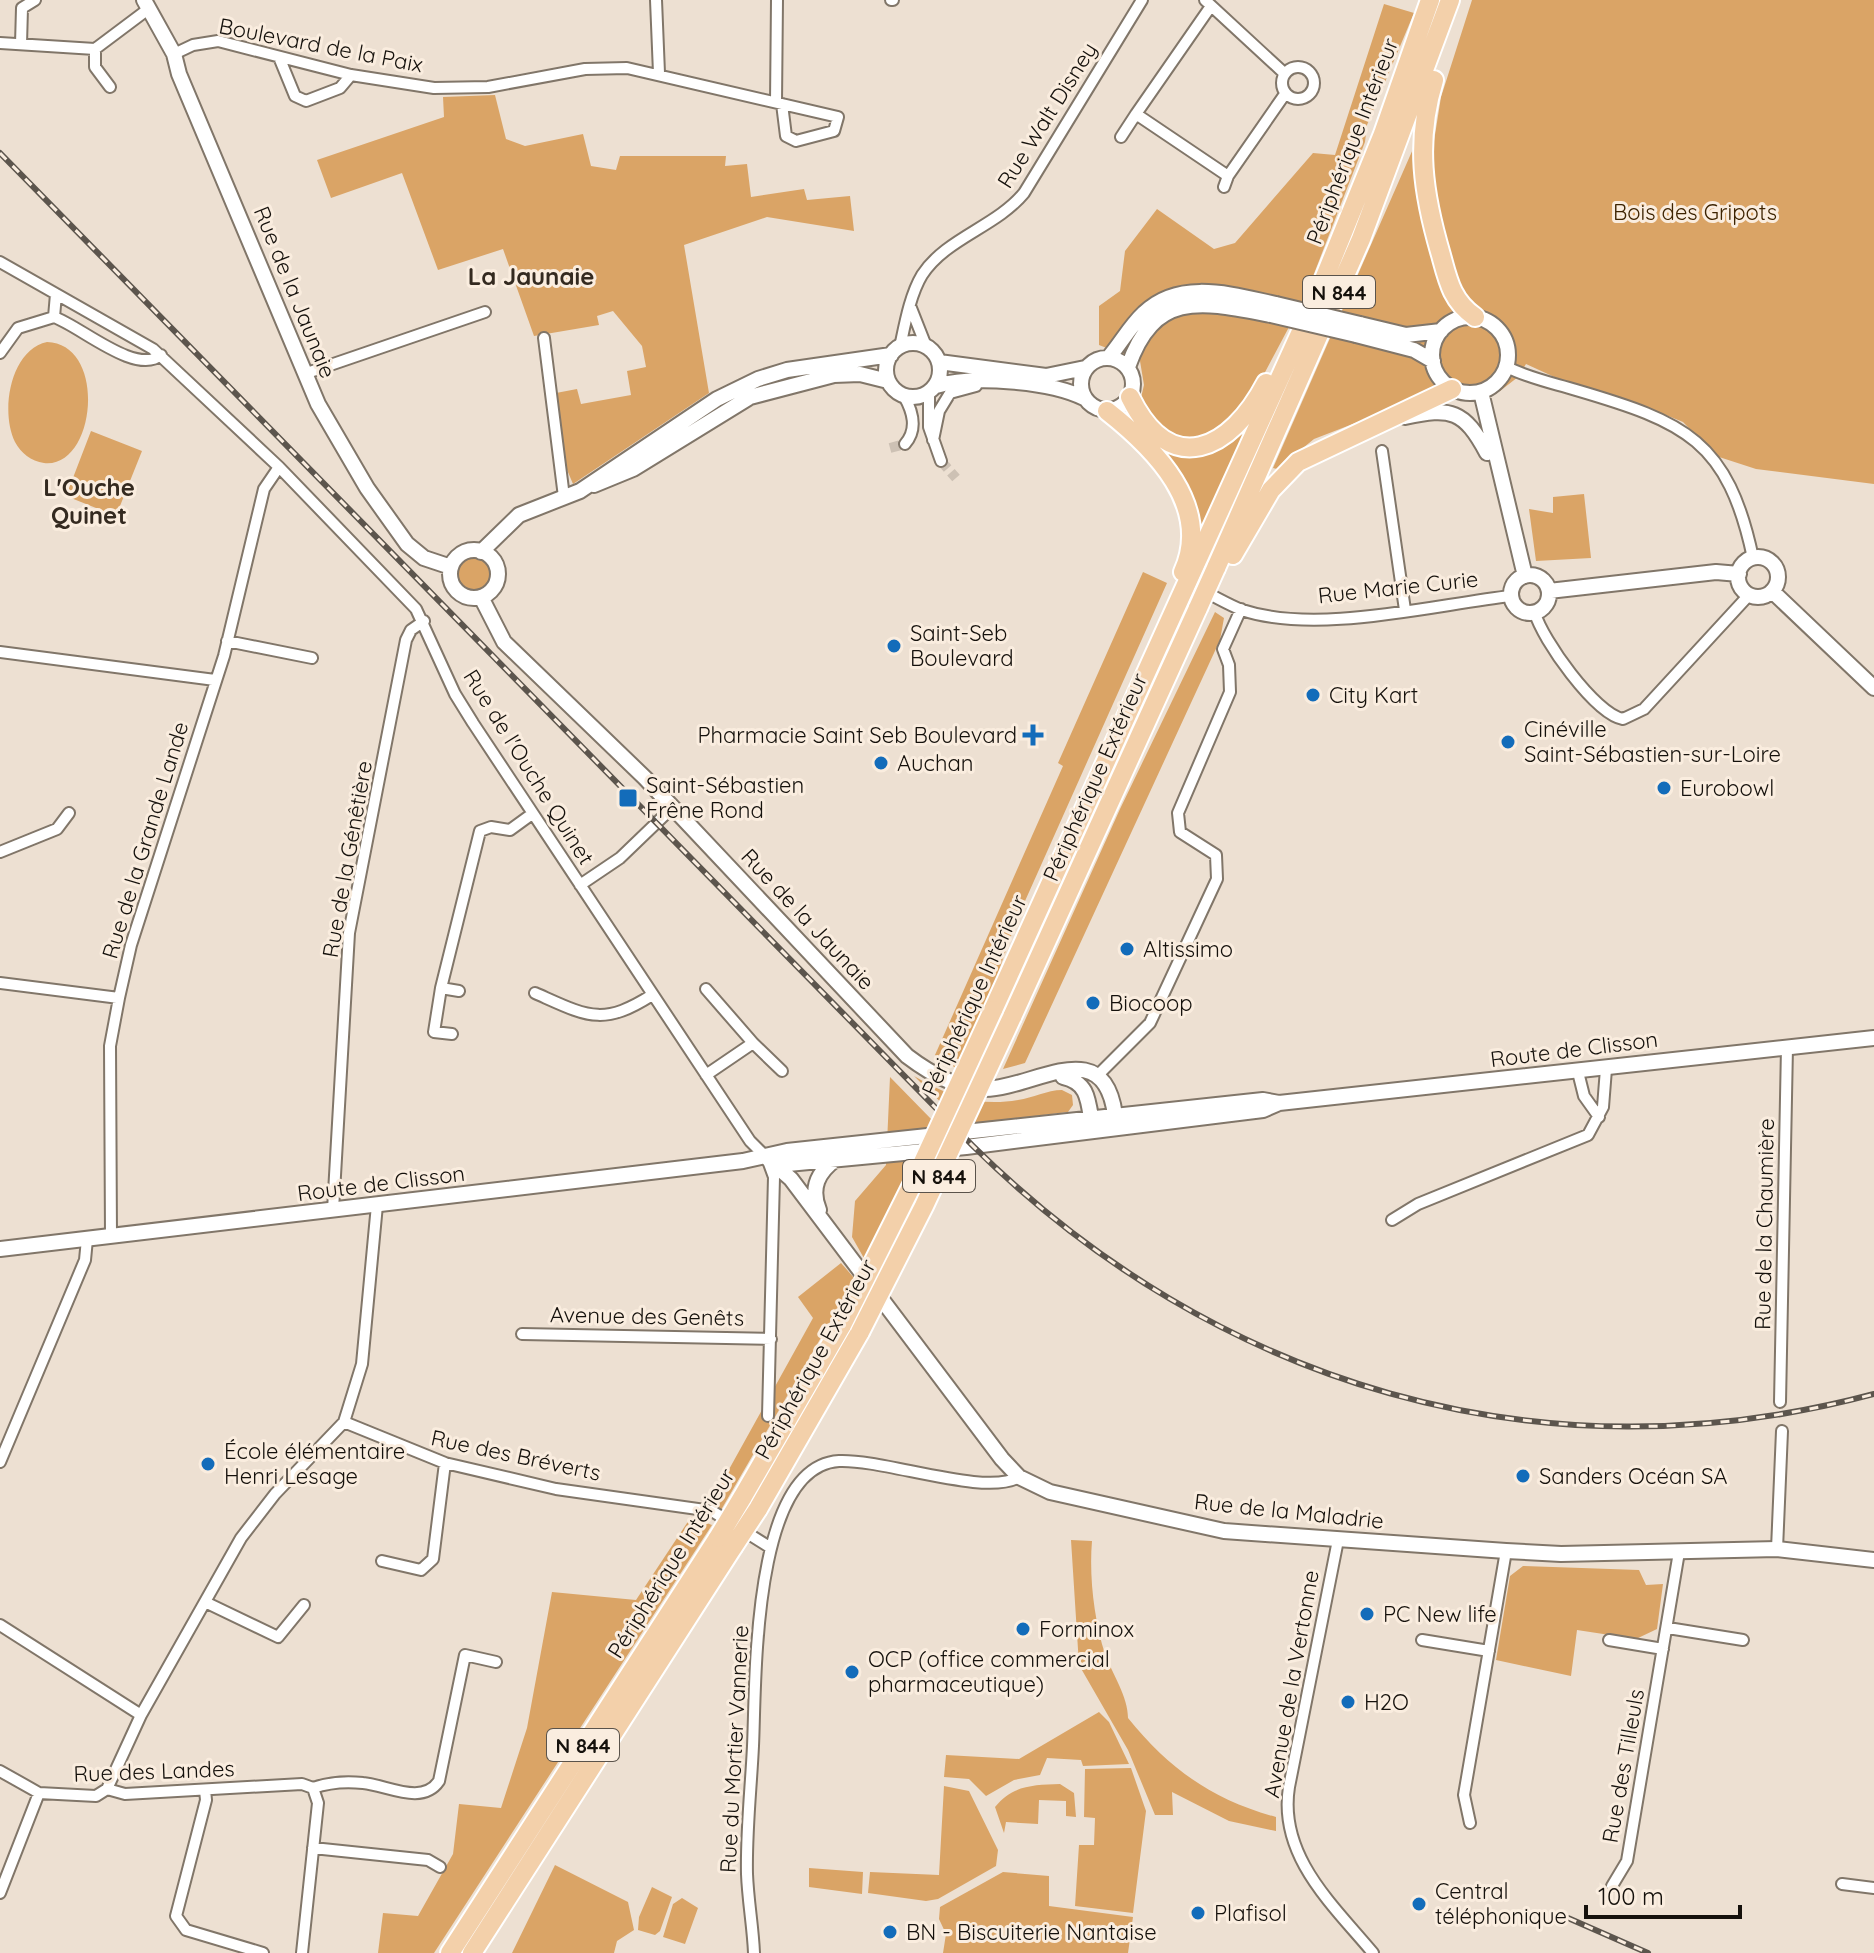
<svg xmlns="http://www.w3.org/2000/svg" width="1874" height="1953" font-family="Quicksand,sans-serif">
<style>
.green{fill:#daa466}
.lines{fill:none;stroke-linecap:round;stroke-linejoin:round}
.street-tunnel{stroke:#cdc1b4;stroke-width:10;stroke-dasharray:10 5;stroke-linecap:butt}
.street-casing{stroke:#817669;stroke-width:14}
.secondary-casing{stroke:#817669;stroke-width:18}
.highway-casing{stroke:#fff;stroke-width:22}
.street{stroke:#fff;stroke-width:10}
.secondary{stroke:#fff;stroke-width:14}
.highway{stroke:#f3d0aa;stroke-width:18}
.rail-casing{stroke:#5c554d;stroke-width:6}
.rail{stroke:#faeddf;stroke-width:3;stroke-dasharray:9;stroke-linecap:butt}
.secondary-bridge-casing{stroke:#817669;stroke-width:18;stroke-linecap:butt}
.highway-bridge-casing{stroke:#fff;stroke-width:22;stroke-linecap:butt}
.secondary-bridge{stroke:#fff;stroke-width:14}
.highway-bridge{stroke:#f3d0aa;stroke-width:18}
.poi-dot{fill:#136cba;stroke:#faeddf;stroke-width:3}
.labels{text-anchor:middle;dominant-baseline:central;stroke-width:6;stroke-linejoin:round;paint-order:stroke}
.shield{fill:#faeddf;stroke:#5a534b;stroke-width:2}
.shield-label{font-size:20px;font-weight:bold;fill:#15110c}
.street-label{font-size:22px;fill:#15110c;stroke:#faeddf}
.park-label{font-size:22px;fill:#3d2301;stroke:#faeddf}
.poi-label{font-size:22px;fill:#15110c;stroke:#faeddf;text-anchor:start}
.neighbourhood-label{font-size:24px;font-weight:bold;fill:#342a20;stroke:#faeddf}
</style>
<rect width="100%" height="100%" fill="#ede0d2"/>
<!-- green -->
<path class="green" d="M1472,0H1874V484L1756,469L1716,456L1683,422L1646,407L1574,386L1526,364L1518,377L1500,391L1463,398L1447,395L1420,398L1314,439L1277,469L1273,468L1413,149L1434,141L1441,97Z
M1384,4L1414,13L1367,125L1365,142L1305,297L1246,408L1244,433L1199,532L1172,482L1109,419L1140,402L1144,385L1140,361L1099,345V306L1120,291L1125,251L1157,209L1214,249L1235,243L1313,153L1335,155Z
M495,95L506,139L525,146L583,134L591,166L616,170L620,156H726L725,166L747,164L751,197L804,189L807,200L850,196L854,231L767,217L684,245L709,393L573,484L565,465L556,393L577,389L581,404L631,395L627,371L646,367L642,346L613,311L597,316L599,325L534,336L503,249L438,270L402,173L331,198L317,160L444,117L443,97Z
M47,342C108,344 96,469 44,463C31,461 21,453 15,442C0,412 10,350 47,342Z
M91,431L142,451L116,516L66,496Z
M1584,494L1591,558L1536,561L1529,509L1553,513V497Z
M457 575a17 17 0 1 1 34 0a17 17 0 1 1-34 0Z
M1143,572L1167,583L1017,919L997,976L956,1068L935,1055L1063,766L1058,763Z
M1215,612L1224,618L1220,640L1025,1063L1003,1069L1120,809Z
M914,1076C948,1096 978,1107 1018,1100C1033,1098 1047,1090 1062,1090L1072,1095L1073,1105L1068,1112L964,1125Z
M890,1077L933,1121L865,1260L852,1237L855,1201L886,1165Z
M841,1263L855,1279L721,1510L712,1500L813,1318L798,1297Z
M691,1517L712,1525L434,1953H378L383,1913L418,1916L453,1854L459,1804L501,1808L527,1728L552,1592L636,1600Z
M1071,1540L1092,1541C1089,1576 1094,1620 1105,1654C1113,1675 1128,1697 1128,1718C1169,1769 1213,1800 1276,1817V1831L1229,1821L1172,1792L1173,1815H1155L1128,1750L1079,1665Z
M1523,1566L1639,1570L1646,1585L1663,1584L1657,1629L1636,1639L1577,1630L1571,1676L1496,1660L1510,1576Z
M1099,1712L1109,1722L1129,1764L1083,1766L1081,1760L1047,1758L1040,1775L1014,1780L986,1796L969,1779L944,1777L946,1755L1019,1759Z
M1131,1768L1146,1811L1133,1913L1075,1906L1079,1845H1094L1095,1818L1084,1817L1085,1769Z
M1060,1784L1074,1793L1076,1817L1066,1816V1801L1039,1800L1038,1824L1006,1822L1004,1833L995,1807C1013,1785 1033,1785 1060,1784Z
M944,1786L969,1791L998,1850L996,1866L938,1899L926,1901L868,1893L870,1872L939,1875Z
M555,1865L628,1902L634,1930L617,1941L614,1953H512Z
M809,1868L863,1872L862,1894L809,1887Z
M1003,1872L1049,1876V1906L1133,1917L1128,1953H943L946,1934L939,1919L940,1907Z
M652,1887L672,1897L660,1931L655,1935L638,1930L639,1917Z
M682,1898L698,1908L685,1944L663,1937L673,1904Z"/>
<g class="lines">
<!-- street-tunnel -->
<path class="street-tunnel" d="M890,448L905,444
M941,461L956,478"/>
<defs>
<path id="street" d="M656,0L659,73
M891,0H893
M1205,0L1284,73
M1211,6L1136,114L1228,176L1285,94
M0,43L95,49L147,10
M21,44L22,8L35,0
M95,49V67L110,87
M174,54L193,45L218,41L351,75L434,88L488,87L585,69L627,68L838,117L834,131L796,141L786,136L782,104
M279,57L295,96L306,101L340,88L351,75
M1282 83a16 16 0 1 1 32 0a16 16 0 1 1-32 0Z
M776,102L777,0
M1121,137L1136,114
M1224,187L1228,176
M0,262L153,349L279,467L416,609L455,694L473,723L750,1141L767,1158L774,1177L768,1416
M911,308L926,346
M54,317L56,294
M544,338L564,497
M900,347C905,324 910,295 922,275C946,238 996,227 1024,193L1142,0
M0,353L18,328L54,317C80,326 136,376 161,355
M1507,367C1528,378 1553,383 1576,390C1685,422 1728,440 1753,558
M304,374L485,312
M929,393V427L941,461
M904,396C913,412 918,429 905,444
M933,440L939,411L950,393L976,386
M1382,451L1405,610
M1203,591C1216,597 1229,605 1242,610C1317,635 1432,605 1511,596
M1535,613C1542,639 1595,714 1623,719L1644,709L1749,595
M227,641L312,658
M0,652L215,680
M0,852L57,829L69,813
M580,885L620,858L673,807
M0,983L119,998
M441,988L434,1032L452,1034
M706,989L753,1043
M459,991L441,988L480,831L491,827L510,830L532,814
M535,993C587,1016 602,1027 652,995
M1578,1072L1584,1096L1599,1117
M706,1075L753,1043L782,1071
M1098,1075L1150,1023L1217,879L1216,855L1180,832L1178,813L1230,692L1229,665L1223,649L1241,609
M333,1210L349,933L406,640L411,630L424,621
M1392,1220L1418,1204L1588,1135L1603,1107L1606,1069
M111,1237L110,1046L119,998L131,945L224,656L264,489L279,467
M522,1334L771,1339
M1780,1402L1787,1047
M344,1422L445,1463L556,1489L712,1511L771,1548
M0,1462L85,1260L87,1239
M1338,1540L1289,1787C1278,1856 1333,1905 1373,1953
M1777,1549L1782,1431
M382,1561L421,1570L433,1559L445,1463
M205,1602L278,1637L304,1605
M0,1625L141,1715
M1668,1628L1743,1640
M1422,1640L1489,1651
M1609,1640L1663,1649
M0,1771L39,1793L96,1796L107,1789L125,1794L302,1784L313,1788
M313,1788C330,1782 345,1781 363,1783C387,1785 422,1806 439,1781L465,1655L496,1662
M107,1789L141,1715L241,1538L275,1494L344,1422L362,1364L377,1205
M205,1790L206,1800L176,1916L186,1930L263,1953
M1470,1823L1464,1795L1506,1551
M313,1848L428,1860L440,1867
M1842,1884L1874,1888
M1612,1886L1627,1861L1679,1552
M0,1893L39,1793
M302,1953L318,1803L313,1788
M754,1953C753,1927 748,1901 747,1874C746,1832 751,1788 753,1746C756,1685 751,1466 839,1461C884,1459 986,1497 1019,1477"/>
<path id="secondary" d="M144,0L174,54L179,74L318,404L367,488L407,544L424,558L451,567
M1432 355a38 38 0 1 1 76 0a38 38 0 1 1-76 0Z
M1360,324L1406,335L1441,331
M1356,335L1414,350L1433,361
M886 370a27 27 0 1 1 54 0a27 27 0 1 1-54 0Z
M1109,357C1121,343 1130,326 1144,313C1180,278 1233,295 1276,304
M1081 384a26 26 0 1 1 52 0a26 26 0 1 1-52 0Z
M939,362L1046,376L1085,368
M1128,367C1155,289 1203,302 1271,315
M936,386C973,375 1050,381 1084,398
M1481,392L1525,576
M1405,417C1451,407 1464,410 1487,453
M594,485L633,469L750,397L834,375L860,374L888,381
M450 574a24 24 0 1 1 48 0a24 24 0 1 1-48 0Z
M481,552L519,515L580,491L717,399L758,379L787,370L891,355
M1738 577a20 20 0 1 1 40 0a20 20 0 1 1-40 0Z
M1511 594a19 19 0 1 1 38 0a19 19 0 1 1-38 0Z
M1549,591L1716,572L1739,574
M1772,591L1874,688
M481,597L504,642L645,778L907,1056C928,1072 957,1089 985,1089C1035,1088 1104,1032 1115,1115
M1063,1077C1086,1082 1088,1097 1091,1118
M767,1158L791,1179L1002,1459L1019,1477L1050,1492L1224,1531L1506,1551L1561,1554L1777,1549L1874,1560
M771,1159L788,1164L966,1147L1263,1110L1279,1103L1874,1038
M819,1210C810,1188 818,1172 836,1159
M0,1249L743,1161L787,1151L1263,1100L1279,1103"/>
<path id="highway" d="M1434,80C1415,142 1423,194 1441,255C1448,281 1452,301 1475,317
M1130,397C1171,480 1231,450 1266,383
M1107,411C1154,448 1213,506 1183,572
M1233,555L1271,490L1298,462L1452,389
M1216,568L1361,239L1450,0
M993,1010L1318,294L1383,134L1430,0
M1012,1017L1198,608
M742,1498L842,1325
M758,1509L860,1332
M450,1953L718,1538
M472,1953L733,1547"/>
</defs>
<!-- street casing -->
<use href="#street" class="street-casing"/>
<!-- secondary casing -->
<use href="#secondary" class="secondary-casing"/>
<!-- highway casing -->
<use href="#highway" class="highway-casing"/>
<!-- street -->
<use href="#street" class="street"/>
<!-- secondary -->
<use href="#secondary" class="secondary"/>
<!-- highway -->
<use href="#highway" class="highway"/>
<defs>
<path id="rail" d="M0,153L973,1146C1216,1386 1541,1483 1874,1394
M1568,1918L1648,1953"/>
</defs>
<!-- rail casing -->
<use href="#rail" class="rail-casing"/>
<!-- rail -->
<use href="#rail" class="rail"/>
<defs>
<path id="secondary-bridge" d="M1276,304L1360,324
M1271,315L1356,335"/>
<path id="highway-bridge" d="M1198,608L1216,568
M842,1325L918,1173L993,1010
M860,1332L924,1206L1012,1017
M718,1538L742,1498
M733,1547L758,1509"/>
</defs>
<!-- secondary-bridge casing -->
<use href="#secondary-bridge" class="secondary-bridge-casing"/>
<!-- highway-bridge casing -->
<use href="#highway-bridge" class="highway-bridge-casing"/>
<!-- secondary-bridge -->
<use href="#secondary-bridge" class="secondary-bridge"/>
<!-- highway-bridge -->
<use href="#highway-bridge" class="highway-bridge"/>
</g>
<!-- markers -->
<g class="poi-dot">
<circle cx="894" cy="646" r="8"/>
<circle cx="1313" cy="695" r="8"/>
<path d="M1029 723h8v8h8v8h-8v8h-8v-8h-8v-8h8z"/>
<circle cx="1508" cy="742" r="8"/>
<circle cx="881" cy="763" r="8"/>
<circle cx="1664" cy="788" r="8"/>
<rect x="618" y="788" width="20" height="20" rx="4"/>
<circle cx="1127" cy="949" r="8"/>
<circle cx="1093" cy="1003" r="8"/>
<circle cx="208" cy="1464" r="8"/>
<circle cx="1523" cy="1476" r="8"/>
<circle cx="1367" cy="1614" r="8"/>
<circle cx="1023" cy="1629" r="8"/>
<circle cx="852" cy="1672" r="8"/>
<circle cx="1348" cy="1702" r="8"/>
<circle cx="1419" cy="1904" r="8"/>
<circle cx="1198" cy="1913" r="8"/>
<circle cx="890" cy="1932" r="8"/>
</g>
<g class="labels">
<!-- shield labels -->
<g class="shield">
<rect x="1303" y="276" width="72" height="32" rx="6"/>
<rect x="903" y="1160" width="72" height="32" rx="6"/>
<rect x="547" y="1729" width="72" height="32" rx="6"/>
</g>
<g class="shield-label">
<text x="1339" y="292">N 844</text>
<text x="939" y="1176">N 844</text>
<text x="583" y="1745">N 844</text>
</g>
<!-- street labels -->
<g class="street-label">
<text transform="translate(321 45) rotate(11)">Boulevard de la Paix</text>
<text transform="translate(1047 115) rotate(-58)">Rue Walt Disney</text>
<text transform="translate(1352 141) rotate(-69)">Périphérique Intérieur</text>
<text transform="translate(295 292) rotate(68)">Rue de la Jaunaie</text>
<text transform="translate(1398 587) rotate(-6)">Rue Marie Curie</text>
<text transform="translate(529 767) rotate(58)">Rue de l'Ouche Quinet</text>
<text transform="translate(1095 777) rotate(-66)">Périphérique Extérieur</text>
<text transform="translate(145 840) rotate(-73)">Rue de la Grande Lande</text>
<text transform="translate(347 859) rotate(-80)">Rue de la Génêtière</text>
<text transform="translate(808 919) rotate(47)">Rue de la Jaunaie</text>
<text transform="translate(974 995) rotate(-65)">Périphérique Intérieur</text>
<text transform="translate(1574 1049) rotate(-7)">Route de Clisson</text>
<text transform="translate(381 1183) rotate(-7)">Route de Clisson</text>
<text transform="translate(1764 1224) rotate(-89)">Rue de la Chaumière</text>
<text transform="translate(647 1316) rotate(1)">Avenue des Genêts</text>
<text transform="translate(815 1359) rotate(-61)">Périphérique Extérieur</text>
<text transform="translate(516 1455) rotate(12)">Rue des Bréverts</text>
<text transform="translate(1289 1511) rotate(6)">Rue de la Maladrie</text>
<text transform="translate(671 1563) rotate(-58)">Périphérique Intérieur</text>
<text transform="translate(1291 1684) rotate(-80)">Avenue de la Vertonne</text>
<text transform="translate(734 1749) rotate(-87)">Rue du Mortier Vannerie</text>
<text transform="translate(1623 1766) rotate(-80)">Rue des Tilleuls</text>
<text transform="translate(154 1771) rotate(-2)">Rue des Landes</text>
</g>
<!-- park labels -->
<g class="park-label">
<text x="1695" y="212">Bois des Gripots</text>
</g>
<!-- poi labels -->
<g class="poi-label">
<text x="910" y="633">Saint-Seb<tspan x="910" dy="25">Boulevard</tspan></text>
<text x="1329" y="695">City Kart</text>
<text x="1524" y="729">Cinéville<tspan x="1524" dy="25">Saint-Sébastien-sur-Loire</tspan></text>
<text x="1017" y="735" text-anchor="end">Pharmacie Saint Seb Boulevard</text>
<text x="897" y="763">Auchan</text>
<text x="646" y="785">Saint-Sébastien<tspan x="646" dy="25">Frêne Rond</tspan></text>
<text x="1680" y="788">Eurobowl</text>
<text x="1143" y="949">Altissimo</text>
<text x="1109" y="1003">Biocoop</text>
<text x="224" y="1451">École élémentaire<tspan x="224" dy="25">Henri Lesage</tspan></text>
<text x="1539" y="1476">Sanders Océan SA</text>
<text x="1383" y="1614">PC New life</text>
<text x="1039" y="1629">Forminox</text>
<text x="868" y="1659">OCP (office commercial<tspan x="868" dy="25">pharmaceutique)</tspan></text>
<text x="1364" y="1702">H2O</text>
<text x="1435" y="1891">Central<tspan x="1435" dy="25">téléphonique</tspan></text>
<text x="1214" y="1913">Plafisol</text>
<text x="906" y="1932">BN - Biscuiterie Nantaise</text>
</g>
<!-- neighbourhood labels -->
<g class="neighbourhood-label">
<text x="531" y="276">La Jaunaie</text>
<text x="89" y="487">L'Ouche<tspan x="89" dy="28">Quinet</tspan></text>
</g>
</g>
<!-- scale -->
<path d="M1586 1905v12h154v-12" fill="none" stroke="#15110c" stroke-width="4"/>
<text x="1598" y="1905" font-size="24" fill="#15110c" stroke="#faeddf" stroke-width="6" paint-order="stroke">100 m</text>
</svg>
